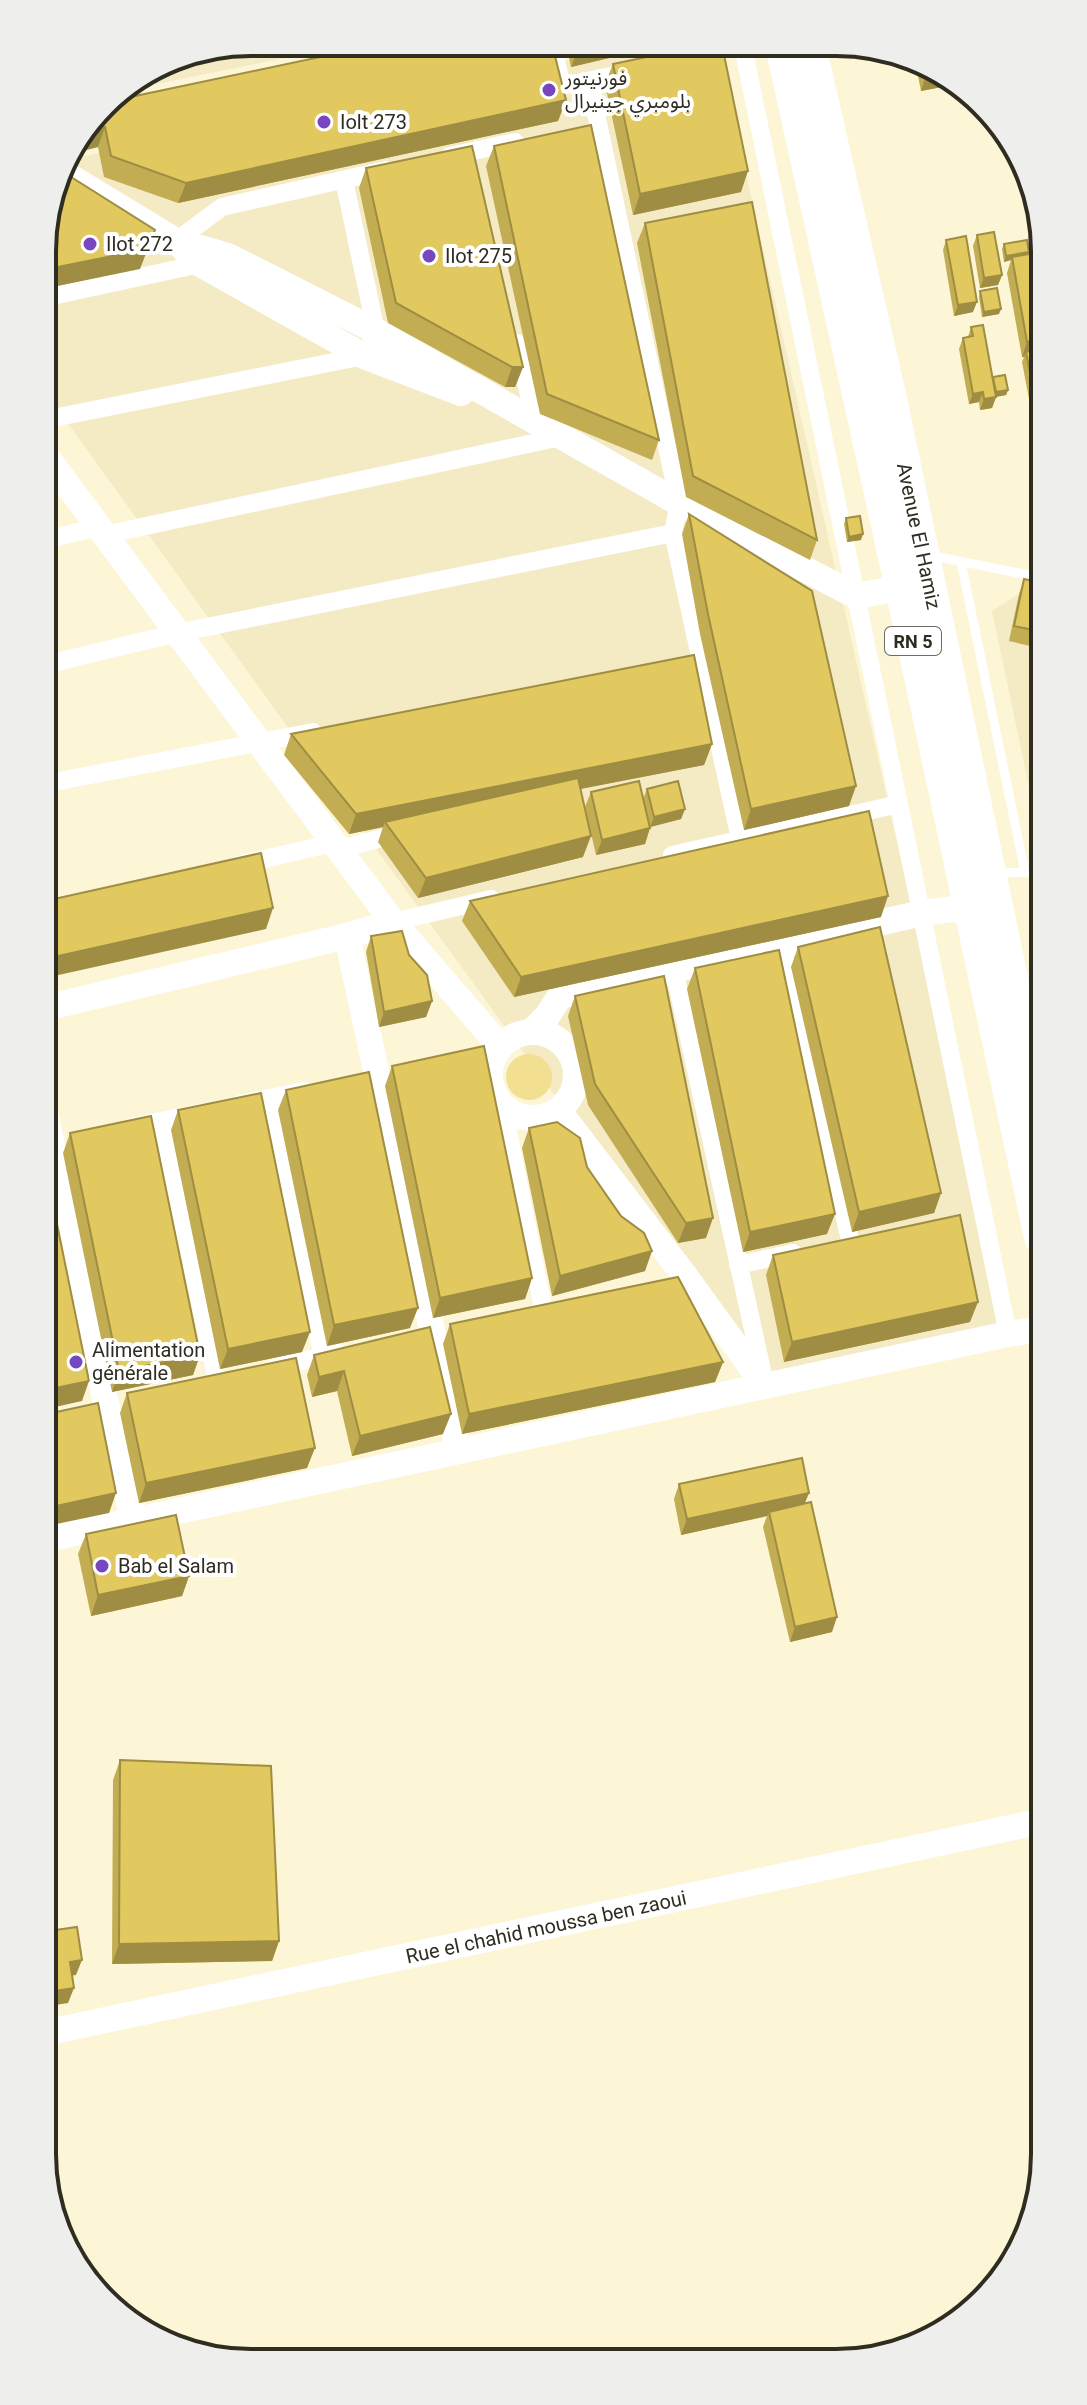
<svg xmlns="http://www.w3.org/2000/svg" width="1087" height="2405" font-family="Roboto,'Noto Sans Arabic',sans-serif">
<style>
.built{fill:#f4eac4}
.green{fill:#f2df91}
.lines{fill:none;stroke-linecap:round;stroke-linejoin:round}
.lane{stroke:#fff;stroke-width:9}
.street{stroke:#fff;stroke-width:18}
.secondary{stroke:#fff;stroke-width:26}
.highway{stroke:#fff;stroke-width:34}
.wall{fill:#c2ad52}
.shaded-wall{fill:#9e8d42}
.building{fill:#e2c95f;stroke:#9e8d42;stroke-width:2}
.poi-dot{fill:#7647bf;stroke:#fff;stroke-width:3}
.labels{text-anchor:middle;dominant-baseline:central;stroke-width:8;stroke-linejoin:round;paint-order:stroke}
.shield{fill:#fff;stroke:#6d6b63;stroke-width:2}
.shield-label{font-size:18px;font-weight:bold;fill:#2f2c20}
.poi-label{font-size:20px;fill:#2f2c20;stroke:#fff;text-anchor:start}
.street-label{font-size:20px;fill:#2f2c20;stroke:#fff}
.rim{fill:none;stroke:#2f2c20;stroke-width:4}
</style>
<rect width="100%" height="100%" fill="#fcf5d6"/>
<!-- built -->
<path class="built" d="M251,42L358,43L117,92L171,58Z
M650,45H717L1008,1334L765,1386L43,389L42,237L63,160Z
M1019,594L1039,598L1040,839L992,611Z"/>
<!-- green -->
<path class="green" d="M506 1077a23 23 0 1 1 46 0a23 23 0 1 1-46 0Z"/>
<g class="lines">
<!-- lane -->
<path class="lane" d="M929,555L1039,577
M961,562L1025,872
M995,873L1040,872
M1022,997L1041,998"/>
<!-- street -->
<path class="street" d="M552,44L562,86L631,72
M743,47L1008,1334
M589,81L679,503L673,533L740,839
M450,156L515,142
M176,241L222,207L386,170
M43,298L200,264
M517,343L535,422
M43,420L364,356L376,331L344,180
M104,535L561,437
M44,540L99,527
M44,665L177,633L673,533
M44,784L313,732
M339,849L402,833
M672,855L899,804
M238,865L333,843
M393,922L491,899
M782,945L850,1240
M674,970L763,1375
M268,1099L323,1356
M240,1104L305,1091
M503,1106L543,1308
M161,1121L217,1380
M131,1127L200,1113
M738,1265L793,1253
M276,1367L337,1353"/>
<!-- secondary -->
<path class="secondary" d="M74,179L176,241L200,264L364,356L461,393
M176,241L228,256L376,331L679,503L856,596L902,588
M43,452L393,922L500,1046
M347,936L458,1451
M45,1008L347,936L393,922
M532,1031L548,1015L560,996L922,913L970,907
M490 1075a43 43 0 1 1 86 0a43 43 0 1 1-86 0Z
M558,1110L685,1276L765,1386
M45,1112L106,1404L133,1520
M47,1539L1008,1334L1042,1329
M49,2032L1043,1821"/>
<!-- highway -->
<path class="highway" d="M782,45L902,588L1041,1237
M809,46L890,399L1041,1122"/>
</g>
<!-- wall -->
<path class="wall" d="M566,44L664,45L571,67Z
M613,64L741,192L633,215L605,84Z
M916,66L948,81L947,86L921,91Z
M566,100L558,121L178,203L104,177L98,147L82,151L79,139L107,102Z
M494,146L659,440L652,460L540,414L486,166Z
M366,168L523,367L515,387H505L388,323L359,188Z
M645,223L817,540L810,560L686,497L637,243Z
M977,235L1002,275L998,285L980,288L973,246Z
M946,240L973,312L954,316L943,250Z
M1004,244L1029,252L1028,254L1038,397L1029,399L1022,362L1024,357H1022L1007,273L1011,260L1004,262L1002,249Z
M980,291L999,314L982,317L979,297Z
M971,327L993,378L1008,390L1006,395L996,397L992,408L980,410L979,402L969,404L959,349L963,338L968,337Z
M689,514L849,806L744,830L700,634L682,534Z
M846,518L861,540L847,542L844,524Z
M1024,579L1039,582V648L1009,641L1019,594Z
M291,734L712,744L704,765L581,789L583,857L418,898L378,842L383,827L349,834L284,755Z
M647,789L685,809L681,819L650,827L645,844L596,855L585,807L591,792L643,799Z
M470,901L881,917L514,997L462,921Z
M371,936L432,1001L426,1017L379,1027L366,952Z
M798,947L941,1193L934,1213L852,1232L791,967Z
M695,968L827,1234L743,1252L687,989Z
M575,996L706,1238L678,1243L588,1105L568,1016Z
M392,1066L532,1278L525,1299L433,1318L385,1086Z
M286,1090L410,1328L327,1346L278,1110Z
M178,1110L302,1352L220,1369L171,1130Z
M529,1128L587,1167L621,1216L645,1271L552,1296L522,1148Z
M70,1133L200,1355L193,1375L112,1392L63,1153Z
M773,1255L970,1322L784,1362L766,1275Z
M450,1324L723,1362L715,1382L462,1434L443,1344Z
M430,1327L443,1434L352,1456L337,1391L312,1397L307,1375L314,1355Z
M127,1393L307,1468L139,1503L120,1413Z
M679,1484L805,1503L832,1632L790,1642L763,1527L767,1516L681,1535L674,1499Z
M86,1534L189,1576L182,1596L91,1616L78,1554Z
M120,1760L279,1941L272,1961L112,1964L113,1780Z"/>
<!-- shaded-wall -->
<path class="shaded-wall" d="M591,44L664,45L571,67L579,47Z
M933,74L948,81L947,86L921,91L926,75Z
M566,100L558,121L178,203L186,183Z
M105,127L98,147L82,151L89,131Z
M748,171L741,192L633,215L640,194Z
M155,230L140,269L43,289V270Z
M1029,252L1027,257H1012L1011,260L1004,262L1006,256Z
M1002,275L998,285L980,288L984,278Z
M977,302L973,312L954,316L958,305Z
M1001,309L999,314L982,317L984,312Z
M1038,340V354L1026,352L1024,357H1022L1027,342Z
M512,367H523L515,387H505Z
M1038,387V397L1029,399L1033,388Z
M1008,390L1006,395L994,397L996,392Z
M983,392L979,402L969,404L973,394Z
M996,397L992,408L980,410L984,399Z
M56,509L49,530L44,531L43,512Z
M863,534L861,540L847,542L849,537Z
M712,744L704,765L388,826L385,822L383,827L349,834L356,814Z
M856,786L849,806L744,830L751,809Z
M685,809L681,819L650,827L654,817Z
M650,828L645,844L596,855L602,840Z
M591,836L583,857L418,898L426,878Z
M888,896L881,917L514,997L521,977Z
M273,908L266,929L45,978V959Z
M432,1001L426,1017L379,1027L384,1012Z
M941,1193L934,1213L852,1232L859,1212Z
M835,1214L827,1234L743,1252L750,1232Z
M713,1218L706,1238L678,1243L686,1223Z
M652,1251L645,1271L552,1296L560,1276Z
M532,1278L525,1299L433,1318L440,1298Z
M978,1302L970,1322L784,1362L792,1342Z
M418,1308L410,1328L327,1346L334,1325Z
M310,1332L302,1352L220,1369L228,1349Z
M200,1355L193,1375L112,1392L119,1371Z
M723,1362L715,1382L462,1434L469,1414Z
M344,1371L337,1391L312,1397L319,1377Z
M89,1381L82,1401L46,1409V1390Z
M451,1414L443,1434L352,1456L360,1436Z
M315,1448L307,1468L139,1503L146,1483Z
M116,1493L109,1513L47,1526V1508Z
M809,1493L803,1508L769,1512L767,1516L681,1535L687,1519Z
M189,1576L182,1596L91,1616L98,1595Z
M837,1617L832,1632L790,1642L795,1627Z
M279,1941L272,1961L112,1964L119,1944Z
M82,1960L76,1975L64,1977L70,1962Z
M74,1988L68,2003L49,2006L48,1992Z"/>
<!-- building -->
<path class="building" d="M386,43L552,44L566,100L186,183L111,156L105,127L89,131L88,127L107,102Z
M704,45H722L748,171L640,194L613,64Z
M591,125L659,440L547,394L494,146Z
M472,146L523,367H512L396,303L366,168Z
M60,170L155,230L147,249L43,270L42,237Z
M752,202L817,540L693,476L645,223Z
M994,232L1002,275L984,278L977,235Z
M966,236L977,302L958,305L946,240Z
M1027,240L1029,252L1006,256L1004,244Z
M1035,253L1038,270V340L1027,342L1012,257Z
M997,288L1001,309L984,312L980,291Z
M983,325L996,397L984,399L983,392L973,394L963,338L973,336L971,327Z
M1038,349V387L1033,388L1026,352Z
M1005,375L1008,390L996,392L993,377Z
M43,493L56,509L43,512Z
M689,514L812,591L856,786L751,809L708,614Z
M860,516L863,534L849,537L846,518Z
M1024,579L1039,582V631L1014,626Z
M694,655L712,744L356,814L291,734Z
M578,778L591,836L426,878L385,822Z
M639,781L650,828L602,840L591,792Z
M678,781L685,809L654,817L647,789Z
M869,811L888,896L521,977L470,901Z
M261,853L273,908L45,959V901Z
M880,927L941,1193L859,1212L798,947Z
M402,931L409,955L427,975L432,1001L384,1012L371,936Z
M779,950L835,1214L750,1232L695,968Z
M664,976L713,1218L686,1223L595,1084L575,996Z
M484,1046L532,1278L440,1298L392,1066Z
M369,1072L418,1308L334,1325L286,1090Z
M261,1093L310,1332L228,1349L178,1110Z
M151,1116L200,1355L119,1371L70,1133Z
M557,1122L580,1138L587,1167L621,1216L644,1233L652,1251L560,1276L529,1128Z
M46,1170L89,1381L46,1390Z
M960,1215L978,1302L792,1342L773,1255Z
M678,1277L723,1362L469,1414L450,1324Z
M430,1327L451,1414L360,1436L344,1371L319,1377L314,1355Z
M296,1358L315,1448L146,1483L127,1393Z
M98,1403L116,1493L47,1508V1414Z
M802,1458L809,1493L687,1519L679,1484Z
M811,1502L837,1617L795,1627L769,1512Z
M176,1515L189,1576L98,1595L86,1534Z
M120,1760L271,1766L279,1941L119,1944Z
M77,1927L82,1960L70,1962L74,1988L48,1992V1931Z"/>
<!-- markers -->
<g class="poi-dot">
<circle cx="549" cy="90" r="8"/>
<circle cx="324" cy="122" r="8"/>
<circle cx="90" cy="244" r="8"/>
<circle cx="429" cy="256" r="8"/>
<circle cx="76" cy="1362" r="8"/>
<circle cx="102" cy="1566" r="8"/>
</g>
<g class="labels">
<!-- shield labels -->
<rect class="shield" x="885" y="627" width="56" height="28" rx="6"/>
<g class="shield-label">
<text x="913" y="641">RN 5</text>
</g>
<!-- poi labels -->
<g class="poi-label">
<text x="565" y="78">فورنيتور<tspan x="565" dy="23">بلومبري جينيرال</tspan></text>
<text x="340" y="122">Iolt 273</text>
<text x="106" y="244">Ilot 272</text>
<text x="445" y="256">Ilot 275</text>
<text x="92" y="1350">Alimentation<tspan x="92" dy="23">générale</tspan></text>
<text x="118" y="1566">Bab el Salam</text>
</g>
<!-- street labels -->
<g class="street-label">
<text transform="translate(919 536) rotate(78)">Avenue El Hamiz</text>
<text transform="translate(546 1927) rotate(-12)">Rue el chahid moussa ben zaoui</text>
</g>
</g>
<!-- crop -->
<path d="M0 0H1087V2405H0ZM251 56H836A195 195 0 0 1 1031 251V2154A195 195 0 0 1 836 2349H251A195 195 0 0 1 56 2154V251A195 195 0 0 1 251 56Z" fill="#eeeeed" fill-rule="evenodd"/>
<path class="rim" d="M251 56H836A195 195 0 0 1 1031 251V2154A195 195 0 0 1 836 2349H251A195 195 0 0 1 56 2154V251A195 195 0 0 1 251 56Z"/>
</svg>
